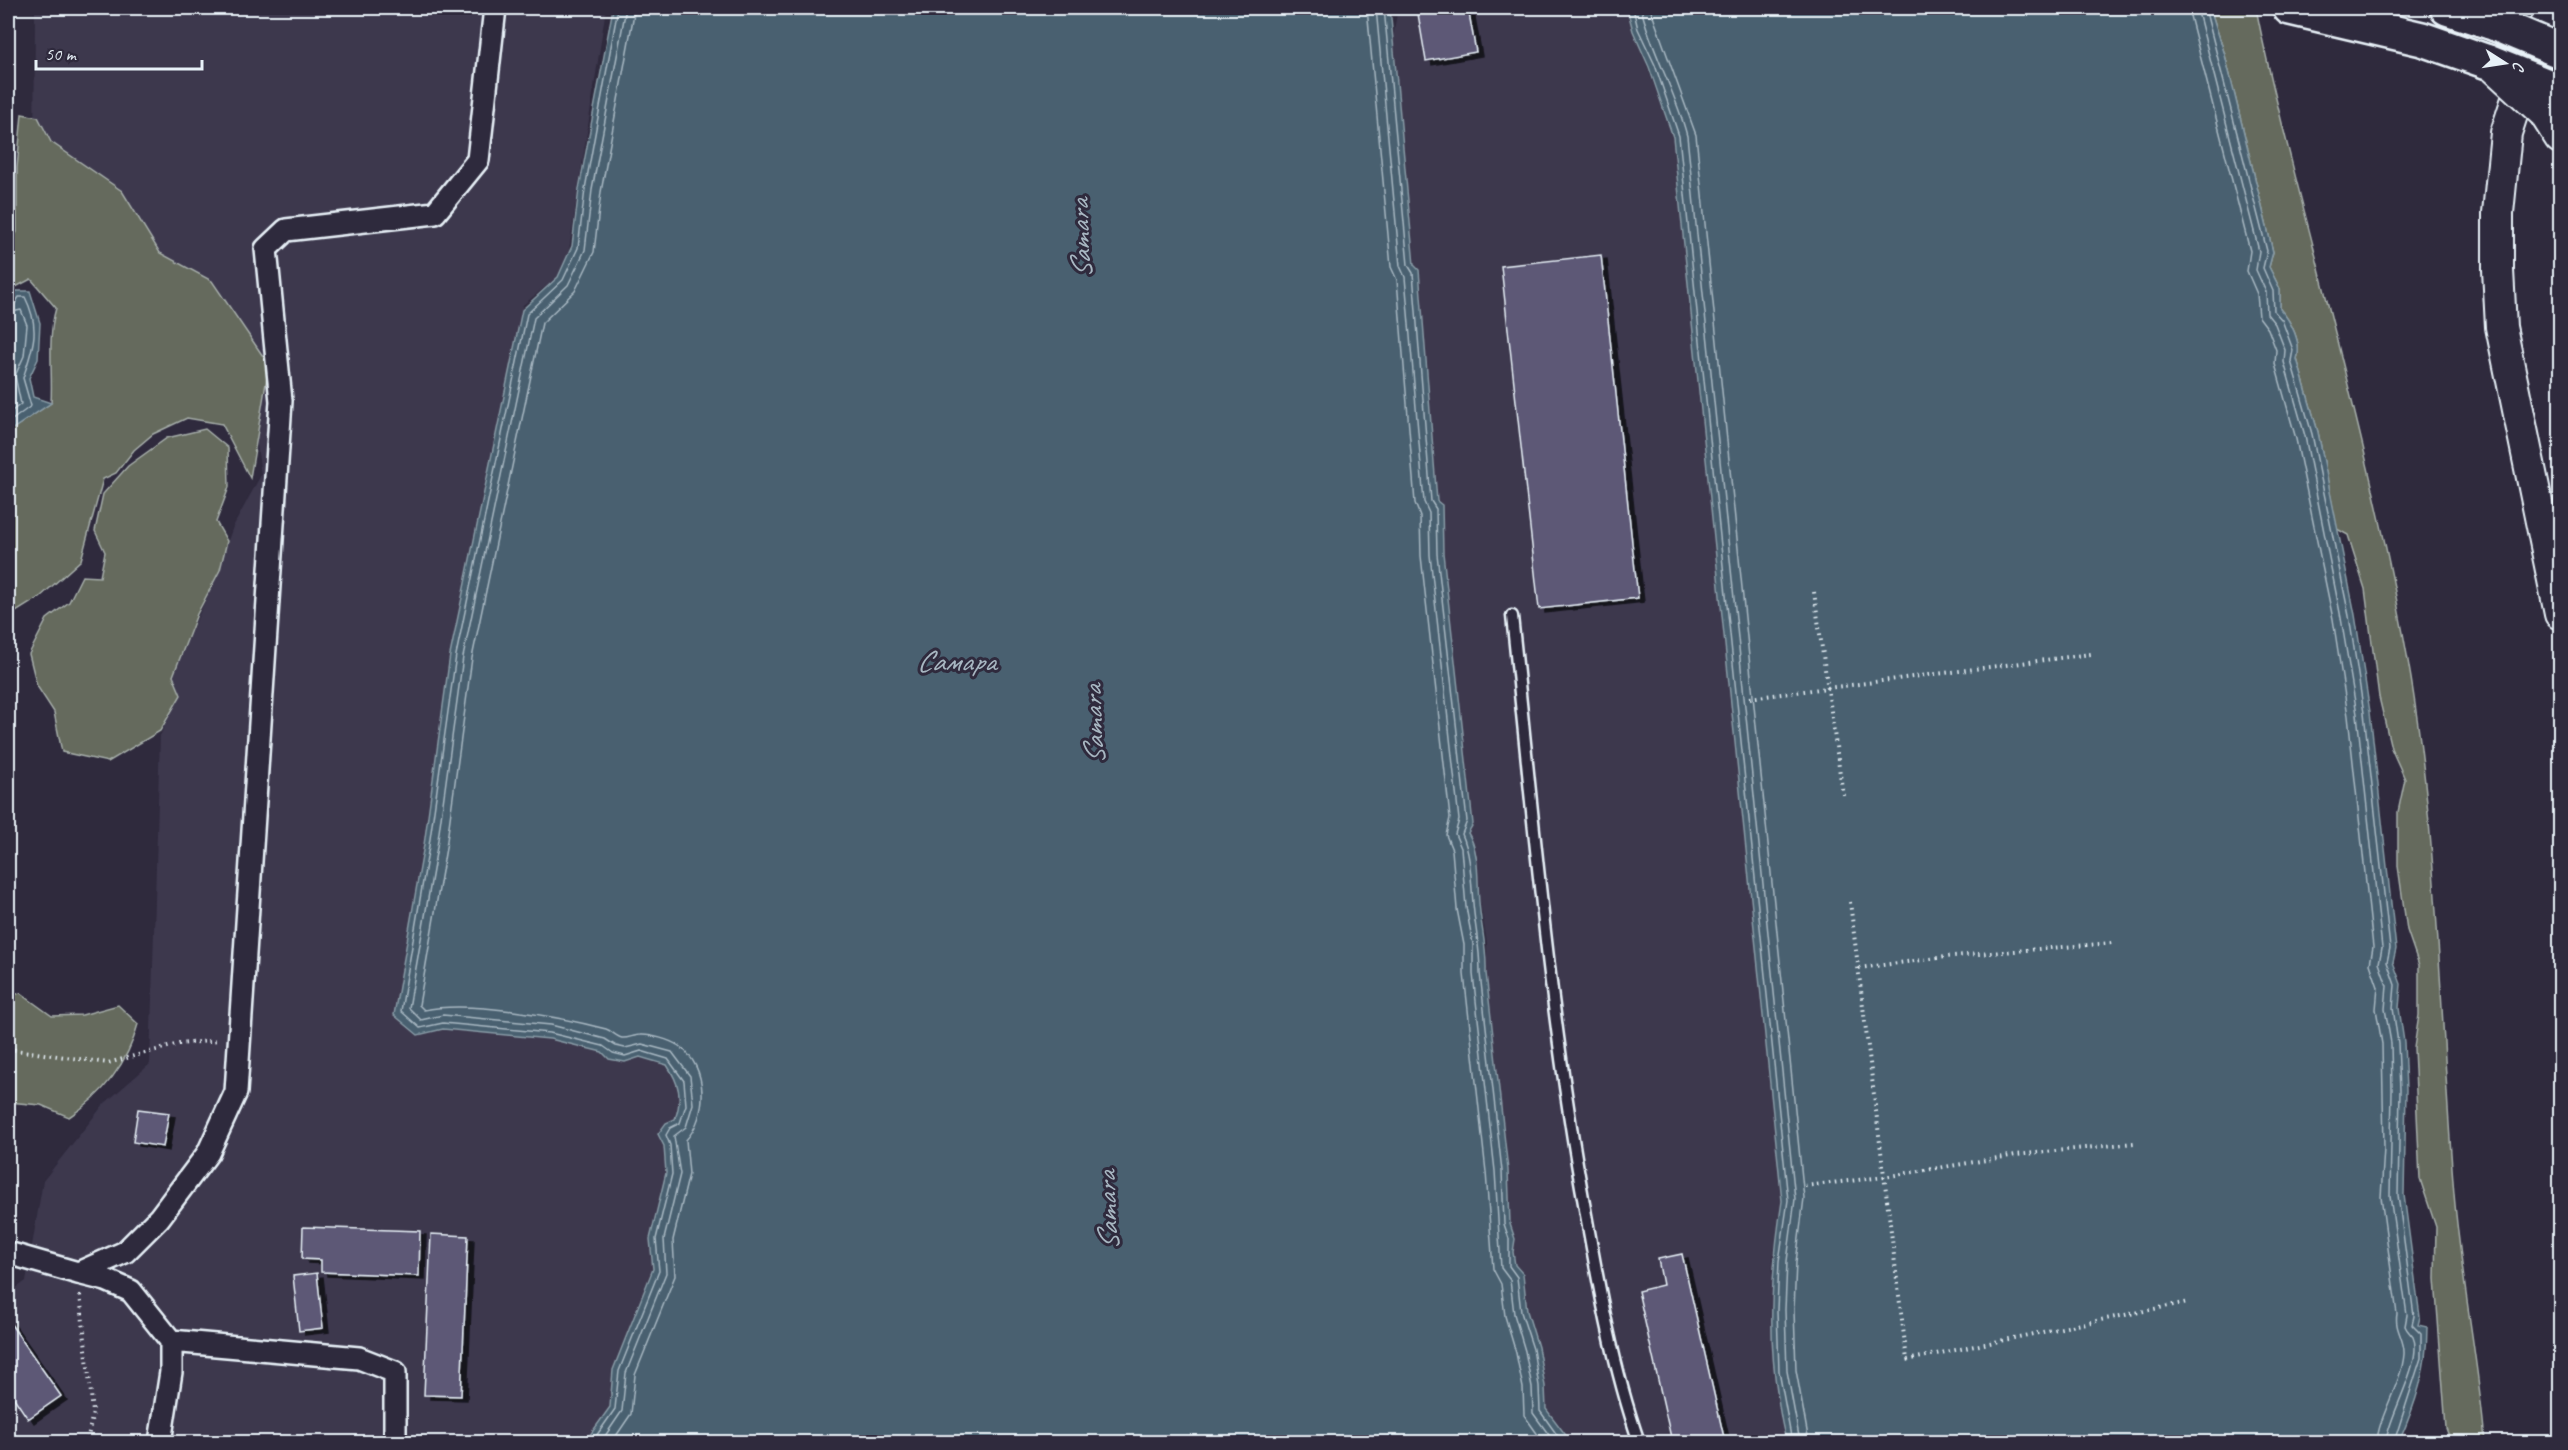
<svg xmlns="http://www.w3.org/2000/svg" width="2568" height="1450" font-family="Caveat,sans-serif">
<style>
.built{fill:#3d384e}
.green{fill:#656a5d;stroke:#a6aeaa;stroke-width:1.5}
.water{fill:#486170;stroke:#889ba6;stroke-width:1.5}
.lines{fill:none;stroke-linecap:round;stroke-linejoin:round}
.shore{stroke:#a8b7c2;stroke-width:1.5}
.building{fill:#5d5976;stroke:#e8f1f8;stroke-width:1.5;filter:url(#shadow)}
.lane-casing{stroke:#e8f1f8;stroke-width:15}
.street-casing{stroke:#e8f1f8;stroke-width:26}
.secondary-casing{stroke:#e8f1f8;stroke-width:34}
.primary-casing{stroke:#e8f1f8;stroke-width:38}
.path{stroke:#e8f1f8;stroke-width:4;stroke-dasharray:1.5 4.5;stroke-linecap:butt}
.lane{stroke:#2f2a3d;stroke-width:10}
.street{stroke:#2f2a3d;stroke-width:21}
.secondary{stroke:#2f2a3d;stroke-width:30}
.primary{stroke:#2f2a3d;stroke-width:33}
.secondary-bridge-casing{stroke:#e8f1f8;stroke-width:34;stroke-linecap:butt}
.primary-bridge-casing{stroke:#e8f1f8;stroke-width:38;stroke-linecap:butt}
.secondary-bridge{stroke:#2f2a3d;stroke-width:30}
.primary-bridge{stroke:#2f2a3d;stroke-width:33}
.labels{text-anchor:middle;dominant-baseline:central;stroke-width:6;stroke-linejoin:round;paint-order:stroke}
.water-label{font-size:30px;font-style:italic;fill:#a8b7c2;stroke:#2f2a3d}
</style>
<defs>
<filter id="shadow"><feDropShadow dx="6" dy="4" stdDeviation="0" flood-color="#0009"/></filter>
</defs>
<rect width="100%" height="100%" fill="#2f2a3d"/>
<filter id="ink" filterUnits="userSpaceOnUse"><feTurbulence type="fractalNoise" baseFrequency=".0167" numOctaves="2"/><feDisplacementMap in="SourceGraphic" scale="12" xChannelSelector="R" yChannelSelector="G"/><feConvolveMatrix kernelMatrix="1 2 1 2 8 2 1 2 1" color-interpolation-filters="sRGB"/></filter>
<g filter="url(#ink)">
<!-- built -->
<path class="built" d="M35,8H606L566,270L523,305L450,655L424,845L394,1015L418,1035L443,1029L472,1031L550,1039L602,1052L609,1059L625,1062L640,1057L667,1065L678,1082L680,1105L675,1120L666,1123L658,1134L664,1146L666,1174L650,1239L653,1269L613,1370L610,1407L585,1442H8V1307L11,1292L26,1281L43,1181L104,1104L150,1064L160,736L177,699L171,676L207,597L233,527L261,475L256,437L34,180Z
M1398,8H1626L1673,137L1782,1201L1773,1260L1771,1310L1784,1433L1787,1442H1568V1438L1546,1409L1545,1386L1538,1347L1527,1311L1523,1274L1515,1265L1513,1252L1515,1239L1510,1224L1508,1170L1486,973L1487,943L1468,833L1443,553L1442,505L1437,501L1419,270L1414,265L1393,37Z"/>
<!-- green -->
<path class="green" d="M2210,8H2256C2272,91 2295,174 2316,257C2351,396 2387,536 2411,678C2438,844 2440,1014 2453,1181C2459,1269 2478,1355 2485,1442H2451L2446,1428L2435,1279L2436,1227L2420,1179L2414,1048L2419,1015V965L2407,930L2398,866V812L2405,779L2391,748L2379,697L2365,589L2348,535L2337,529L2318,432L2297,359C2302,343 2291,321 2280,309V289L2269,267L2273,252L2225,55Z
M22,114L38,117L51,142L122,191L160,253L212,281L269,365L250,478L222,424L187,418L153,434L134,450L116,473L103,479L81,560L40,597L8,617V432L51,403C53,371 47,339 56,308L31,279L8,291V246L17,232V168Z
M205,429L228,448L229,487L216,522L227,541L220,570L197,614L173,676L181,695L160,731L108,762L62,752L54,712L37,686L29,654L47,619L69,602L82,576L100,577L105,552L95,531L103,494L128,466L167,438Z
M20,993L52,1016L82,1015L118,1005L138,1024C128,1063 103,1095 69,1117L41,1105L8,1102V997Z"/>
<!-- water -->
<path class="water" d="M613,8H1390L1414,265L1419,270L1437,501L1442,505L1443,553L1473,824L1468,833C1480,852 1477,880 1479,902C1481,928 1487,945 1486,973L1508,1170L1510,1224L1515,1239L1513,1252L1515,1265L1523,1274L1527,1311L1538,1347L1545,1386L1546,1409L1568,1438V1442H585L610,1407L613,1370L653,1269L650,1239L666,1173L664,1146L658,1134L666,1123L675,1119C683,1098 679,1083 667,1065L640,1057L625,1062L609,1059L602,1052L550,1039L443,1029L418,1035L394,1015L424,845L450,655L522,310L558,277L572,246L579,189Z
M1627,8H2210L2225,55L2273,252L2269,267L2280,289V309C2291,321 2302,343 2297,359L2318,432L2355,615L2370,712L2396,949L2393,962L2401,984L2399,1008L2404,1042L2406,1090L2404,1195L2420,1317L2418,1325L2427,1327C2427,1370 2416,1403 2399,1442H1787C1782,1428 1780,1413 1778,1398C1767,1332 1772,1266 1782,1201L1673,137L1649,67L1633,31Z
M15,291H30L40,323L38,359L29,378L33,397L51,403L8,432V305Z"/>
<g class="lines">
<!-- shore -->
<path class="shore" d="M1367,8L1391,267L1397,280L1415,503L1420,516L1421,556L1450,818L1446,835L1452,850L1457,909L1464,945V974L1486,1172L1493,1269L1501,1284L1505,1316L1516,1353L1523,1388L1524,1415L1543,1442
M1376,8L1400,266L1405,277L1424,502L1429,513L1430,555L1459,820L1455,834L1461,848L1466,907L1473,944V974L1495,1171L1501,1268L1510,1280L1514,1314L1525,1351L1532,1387L1533,1413L1554,1442
M1384,8L1408,265L1413,273L1431,501L1436,509L1437,554L1467,821L1462,834C1471,855 1471,879 1473,903C1475,928 1480,946 1480,973L1502,1171L1504,1224L1509,1239V1266L1517,1277L1521,1312L1533,1349L1539,1386L1540,1411L1562,1442
M1633,8L1638,29L1655,65L1679,136L1788,1200L1779,1261L1777,1310L1779,1371L1792,1442
M1641,8C1651,51 1676,92 1687,136L1795,1199L1787,1261L1785,1310L1787,1371L1800,1442
M1650,8L1696,135L1804,1198L1796,1262L1794,1310L1796,1370L1809,1442
M2188,8L2250,251L2247,271L2257,294L2259,317L2268,329L2276,350L2275,364L2296,439L2333,619L2348,716L2373,947L2370,964L2378,987L2376,1009L2382,1044L2384,1148L2381,1197L2397,1314C2394,1330 2405,1339 2404,1354C2402,1383 2378,1417 2377,1442
M2197,8L2259,251L2256,270L2266,292L2267,314L2275,324L2285,350L2284,362L2305,436L2341,618L2357,714L2382,948L2379,963L2387,986L2385,1009L2391,1043L2392,1090L2390,1196L2407,1315L2405,1326C2407,1331 2410,1333 2413,1337C2424,1360 2387,1419 2386,1442
M2205,8L2267,251L2263,268L2273,291L2274,311L2282,320L2293,350L2291,361L2312,434L2349,616L2364,713L2390,948L2387,962L2395,985L2393,1008L2398,1043L2400,1090L2398,1195L2414,1316L2412,1325L2421,1334V1358L2394,1442
M8,306L14,305L19,297H25C41,329 33,347 23,378L31,406L8,423
M8,313L21,310L27,325L24,356L15,376L21,404L8,414
M592,1442L615,1409L619,1371L659,1271L656,1239L672,1174L670,1145L666,1135L670,1128L680,1123L686,1105L684,1081L668,1059L641,1051L625,1056L613,1053L603,1046L550,1033L443,1023L420,1028L401,1011L429,846L456,655L527,314L563,280L578,248L585,189L618,8
M601,1442L622,1411L626,1373L666,1273L664,1239L680,1174L674,1136L686,1127L693,1104L690,1076L672,1052L642,1044L625,1048L616,1046L605,1039L551,1025L443,1015L421,1020L409,1008L437,847L463,657L534,318L568,285L585,250L592,190L626,8
M612,1442L631,1414L635,1375L675,1276L673,1240L689,1174L686,1140C708,1116 709,1067 679,1046C670,1040 650,1034 640,1035C634,1035 627,1039 622,1038C616,1037 612,1031 606,1029C560,1017 470,1000 424,1010L419,1005L446,848L472,658L542,323L575,291L594,252L601,192L635,8"/>
</g>
<!-- building -->
<path class="building" d="M1417,8H1468L1476,52L1426,61Z
M1601,255L1638,598L1539,609L1501,266Z
M138,1109L169,1113L163,1147L133,1142Z
M303,1227L420,1231L419,1276L321,1272V1260L302,1259Z
M431,1234L468,1236L461,1396L424,1395Z
M1682,1254L1725,1442H1672L1638,1291L1663,1285L1658,1259Z
M317,1273L323,1328L299,1331L293,1276Z
M8,1320L61,1396L28,1419L8,1389Z"/>
<g class="lines">
<defs>
<path id="lane" d="M1512,616C1533,814 1549,1013 1585,1209C1599,1288 1613,1367 1639,1442"/>
<path id="street" d="M8,1253L78,1273L125,1252L159,1218L208,1153L236,1092L281,401L266,249L286,230L435,213L478,160L495,8
M78,1273L106,1280L131,1291L171,1341V1372L160,1442
M171,1341L359,1358L395,1372V1442"/>
<path id="secondary" d="M2554,8L2531,56L2506,133L2498,213V270L2501,327L2560,614
M2544,113L2560,138"/>
<path id="primary" d="M2290,8L2422,39L2488,62
M2447,8L2493,23"/>
</defs>
<!-- lane casing -->
<use href="#lane" class="lane-casing"/>
<!-- street casing -->
<use href="#street" class="street-casing"/>
<!-- secondary casing -->
<use href="#secondary" class="secondary-casing"/>
<!-- primary casing -->
<use href="#primary" class="primary-casing"/>
<!-- path -->
<path class="path" d="M1814,592L1843,795
M1750,698L2091,654
M1850,902L1907,1360L2188,1302
M1859,968L1954,956L2112,943
M8,1049L108,1063L179,1044L219,1040
M1805,1186L1884,1177L2016,1155L2134,1143
M80,1295L93,1412L87,1442"/>
<!-- lane -->
<use href="#lane" class="lane"/>
<!-- street -->
<use href="#street" class="street"/>
<!-- secondary -->
<use href="#secondary" class="secondary"/>
<!-- primary -->
<use href="#primary" class="primary"/>
<defs>
<path id="secondary-bridge" d="M2495,68L2544,113"/>
<path id="primary-bridge" d="M2493,23L2560,51
M2488,62L2560,91"/>
</defs>
<!-- secondary-bridge casing -->
<use href="#secondary-bridge" class="secondary-bridge-casing"/>
<!-- primary-bridge casing -->
<use href="#primary-bridge" class="primary-bridge-casing"/>
<!-- secondary-bridge -->
<use href="#secondary-bridge" class="secondary-bridge"/>
<!-- primary-bridge -->
<use href="#primary-bridge" class="primary-bridge"/>
</g>
</g>
<g class="labels">
<!-- water labels -->
<g class="water-label">
<text transform="translate(1080 239) rotate(-92)">Samara</text>
<text x="956" y="661">Самара</text>
<text transform="translate(1093 725) rotate(-92)">Samara</text>
<text transform="translate(1107 1211) rotate(-92)">Samara</text>
</g>
</g>
<!-- margin -->
<rect width="2568" height="1450" fill="none" stroke="#2f2a3d" stroke-width="30"/>
<rect x="15" y="15" width="2538" height="1420" fill="none" stroke="#e8f1f8" stroke-width="2" filter="url(#ink)"/>
<!-- north arrow -->
<g transform="translate(2505 63) rotate(102)" stroke="#2f2a3d" stroke-width="4.5" paint-order="stroke">
<path d="M0-4.5L10 22L0 15L-10 22Z" fill="#e8f1f8"/>
<text y="-9" font-size="16" font-weight="bold" text-anchor="middle" fill="#e8f1f8">С</text>
</g>
<!-- scale -->
<path d="M36 60v9h166v-9" fill="none" stroke="#e8f1f8" stroke-width="3"/>
<text x="45" y="60" font-size="18" fill="#e8f1f8" stroke="#2f2a3d" stroke-width="4.5" paint-order="stroke">50 m</text>
</svg>
